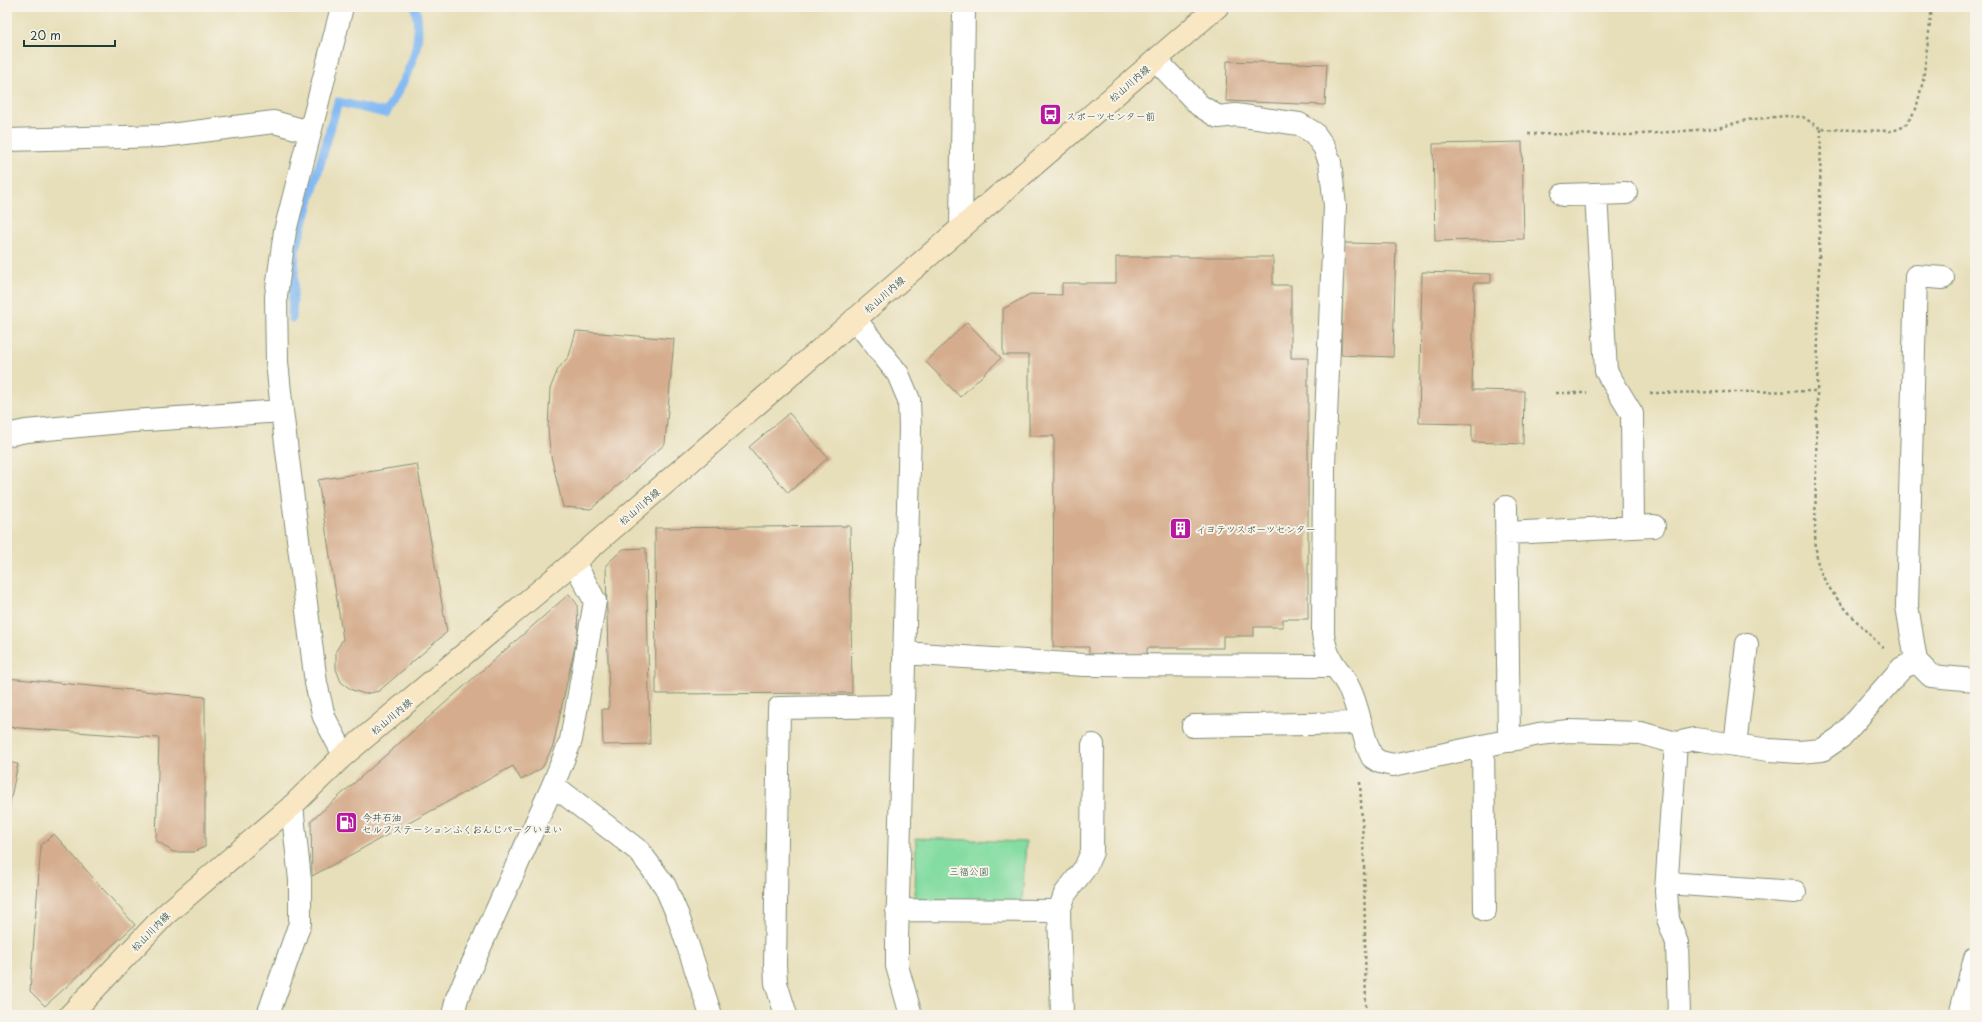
<svg xmlns="http://www.w3.org/2000/svg" width="1982" height="1022" font-family="'Playpen Sans','Klee One',sans-serif">
<style>
.green{fill:#83dca1;stroke:#518c6a}
.lines{fill:none;stroke-linecap:round;stroke-linejoin:round}
.stream{stroke:#83baf3;stroke-width:9}
.building{fill:#d5ad8e}
.minor-casing{stroke:#838e77;stroke-width:24}
.secondary-casing{stroke:#838e77;stroke-width:24}
.path{stroke:#838e77;stroke-width:2.5;stroke-dasharray:3 3;stroke-linecap:butt}
.minor{stroke:#fff;stroke-width:22}
.secondary{stroke:#f9e7c3;stroke-width:22}
.labels{text-anchor:middle;dominant-baseline:central;stroke-width:4;stroke-linejoin:round;paint-order:stroke}
.street-label{font-size:10px;fill:#1f3d34;stroke:#f7f3e8}
.poi-label{font-size:10px;fill:#1f3d34;stroke:#f7f3e8;text-anchor:start}
.park-label{font-size:10px;fill:#335d4a;stroke:#f7f3e8}
</style>
<rect width="100%" height="100%" fill="#f7f3e8"/>
<filter id="ink" filterUnits="userSpaceOnUse"><feTurbulence type="fractalNoise" baseFrequency=".025" numOctaves="2"/><feDisplacementMap in="SourceGraphic" scale="8" xChannelSelector="R" yChannelSelector="G"/><feConvolveMatrix kernelMatrix="1 2 1 2 8 2 1 2 1" color-interpolation-filters="sRGB"/></filter>
<filter id="wash" filterUnits="userSpaceOnUse"><feTurbulence type="fractalNoise" baseFrequency=".012" numOctaves="4" result="noise"/><feDisplacementMap in="SourceGraphic" scale="16" xChannelSelector="R" yChannelSelector="G"/><feGaussianBlur stdDeviation="0.9" result="paint"/><feColorMatrix in="noise" values="0 0 0 0 0 0 0 0 0 0 0 0 0 0 0 0 0 1.4 0 .05"/><feComposite in="paint" operator="in"/></filter>
<g filter="url(#wash)">
<rect width="100%" height="100%" fill="#e7dfba"/>
<!-- green -->
<path class="green" d="M916,838L1026,842L1022,902L915,900Z"/>
<g class="lines">
<!-- stream -->
<path class="stream" d="M292,318L295,251L338,102L386,113C405,78 426,48 415,7"/>
</g>
<g id="blocks">
<!-- building -->
<path class="building" d="M1227,61L1327,64L1325,105L1226,101Z
M1522,142L1524,239L1435,241L1433,144Z
M1344,243L1396,244L1393,357L1341,355Z
M1116,257H1273V285H1291V358H1308V619H1283V627H1254V636H1223V648H1147V658H1089V647H1053L1054,436H1029V355H1003V309L1030,294L1062,295V283H1116Z
M1422,272L1491,274V283H1474L1472,390L1524,391L1523,444L1472,442V424L1419,423Z
M967,322L1001,358L960,397L926,362Z
M576,331L674,339L665,444L591,509L563,507L550,452L548,427L550,389L558,369L569,356Z
M789,413L828,458L788,493L749,447Z
M417,464L447,632L379,691L365,694L352,690L341,682L336,669V651L343,639L318,480Z
M850,526L852,693L656,694L655,528Z
M646,548L650,744L603,745L602,709H609L606,565L623,549Z
M569,594L577,604L578,632L553,746L542,768L521,780L513,766L312,876L311,821Z
M7,678L205,697V847L193,852H173L156,840L159,738L7,727Z
M7,762L18,764L8,811H7Z
M54,834L135,925L45,1006L30,991L41,845Z"/>
</g>
</g>
<g filter="url(#ink)">
<use href="#blocks" fill-opacity="0" stroke="#838e77" stroke-width="1"/>
<g class="lines">
<defs>
<path id="minor" d="M342,7L285,231L276,296L277,362L282,411L316,683L324,717L344,755
M1156,60L1199,105L1218,117L1236,115L1299,124L1314,133L1324,147L1330,162L1335,206L1324,464L1323,634C1327,662 1336,664 1348,686C1360,708 1361,735 1372,757L1380,762L1393,765L1539,734L1569,731L1641,733L1676,743L1695,739L1769,750L1799,752L1822,750L1841,737L1902,668L1916,661
M7,140L162,136L274,122L310,132
M1596,194L1606,371L1632,414L1633,527
M1563,195L1626,193
M961,228L964,7
M1943,278L1916,276L1907,606L1916,661L1931,676L1975,680
M855,319L898,374L909,400L910,428L897,940V966L911,1015
M7,435L26,431L132,421L282,411
M1506,507L1509,741
M1506,533L1654,526
M904,653L1084,665L1334,666
M1193,726L1360,723
M1676,743L1666,891L1668,919L1677,943L1679,1015
M1735,745L1747,644
M1483,747L1485,910
M553,785L639,851L665,886L678,916L711,1015
M1667,883L1795,892
M897,910L1059,911
M268,1015L300,923V880L292,806
M453,1015L457,998L553,785L571,740L595,601L574,562
M786,1015L776,983L775,965L779,708L903,706
M1062,1015L1059,911L1065,894L1085,868L1092,852L1093,745
M1960,1015L1975,958"/>
<path id="secondary" d="M70,1015L165,915L292,806L344,755L574,562L1217,7"/>
</defs>
<!-- minor casing -->
<use href="#minor" class="minor-casing"/>
<!-- secondary casing -->
<use href="#secondary" class="secondary-casing"/>
<!-- path -->
<path class="path" d="M1821,129L1815,536C1816,545 1816,555 1818,564C1826,594 1863,627 1884,649
M1528,134L1629,135L1684,131L1718,128L1746,120L1785,116L1803,117L1821,129L1893,131L1905,126L1916,109L1923,81L1932,7
M1556,393H1587
M1650,393L1817,391
M1360,782L1364,861L1366,1015"/>
<!-- minor -->
<use href="#minor" class="minor"/>
<!-- secondary -->
<use href="#secondary" class="secondary"/>
</g>
</g>
<!-- icons -->
<defs>
<symbol id="bus-square" viewBox="-11 -11 22 22"><rect x="-9" y="-9" width="18" height="18" rx="4" fill="#b5179e" stroke="#f7f3e8"/><path d="M-5-6H5V4H4V6H2V4H-2V6H-4V4H-5ZM-3.5-4V0h7V-4ZM-3.5 1.2v1.5H-2V1.2ZM2 1.2v1.5H3.5V1.2Z" fill="#fff"/></symbol>
<symbol id="building-square" viewBox="-11 -11 22 22"><rect x="-9" y="-9" width="18" height="18" rx="4" fill="#b5179e" stroke="#f7f3e8"/><path d="M-4-6H4V6H1V3H-1V6H-4ZM-2.5-4.3h1.7v1.8h-1.7ZM.8-4.3h1.7v1.8H.8ZM-2.5-1h1.7V.8h-1.7ZM.8-1h1.7V.8H.8Z" fill="#fff"/></symbol>
<symbol id="fuel-square" viewBox="-11 -11 22 22"><rect x="-9" y="-9" width="18" height="18" rx="4" fill="#b5179e" stroke="#f7f3e8"/><path d="M-5.5-6h7V0h2V4h1.3V-2.5L3-4.5l.8-.8L6-3V5H2.5V1h-1V6h-7ZM-4.2-4.7v3.2H.2V-4.7Z" fill="#fff"/></symbol>
</defs>
<g fill-rule="evenodd">
<use href="#bus-square" x="1038" y="102" width="25" height="25"/>
<use href="#building-square" x="1168" y="516" width="25" height="25"/>
<use href="#fuel-square" x="334" y="810" width="25" height="25"/>
</g>
<g class="labels">
<!-- street labels -->
<g class="street-label">
<text transform="translate(1129 83) rotate(-41)">松山川内線</text>
<text transform="translate(884 294) rotate(-41)">松山川内線</text>
<text transform="translate(639 506) rotate(-41)">松山川内線</text>
<text transform="translate(391 716) rotate(-40)">松山川内線</text>
<text transform="translate(150 931) rotate(-46)">松山川内線</text>
</g>
<!-- poi labels -->
<g class="poi-label">
<text x="1066" y="115">スポーツセンター前</text>
<text x="1196" y="528">イヨテツスポーツセンター</text>
<text x="362" y="816">今井石油<tspan x="362" dy="12">セルフステーションふくおんじパークいまい</tspan></text>
</g>
<!-- park labels -->
<g class="park-label">
<text x="969" y="870">三福公園</text>
</g>
</g>
<!-- margin -->
<rect width="1982" height="1022" fill="none" stroke="#f7f3e8" stroke-width="24"/>
<!-- scale -->
<path d="M24 40v6h91v-6" fill="none" stroke="#1f3d34" stroke-width="2"/>
<text x="30" y="40" font-size="12" fill="#1f3d34" stroke="#f7f3e8" stroke-width="3" paint-order="stroke">20 m</text>
</svg>
